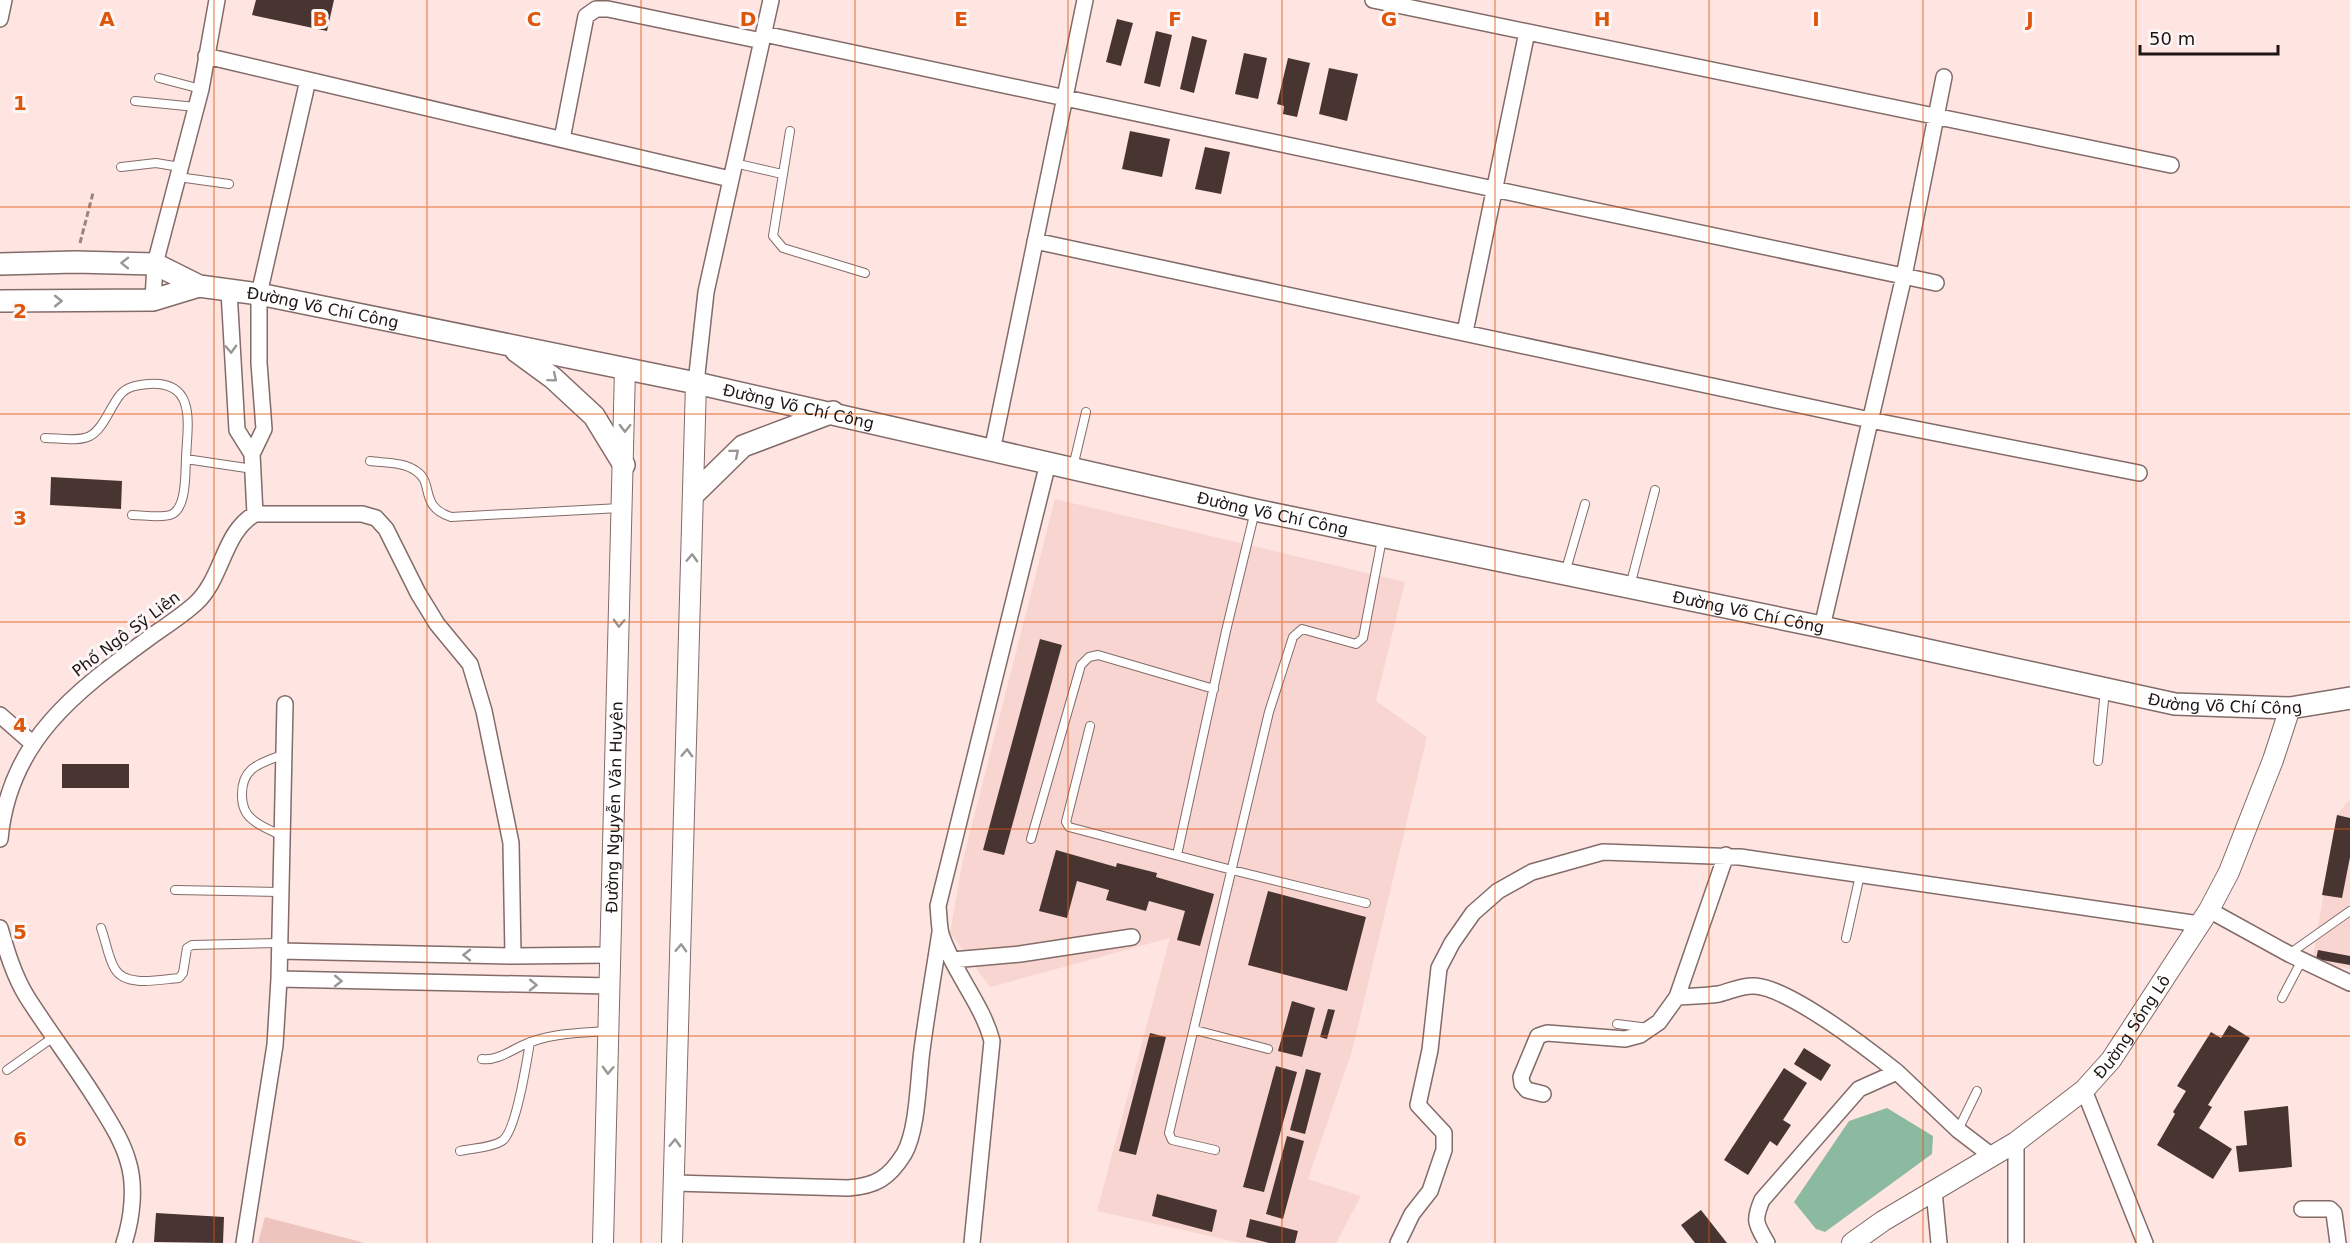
<svg xmlns="http://www.w3.org/2000/svg" width="2350" height="1243" font-family="'DejaVu Sans',sans-serif">
<style>
.built{fill:#f8d5d0}
.green{fill:#eec4be}
.water{fill:#8bbaa1}
.building{fill:#483532}
.lines{fill:none;stroke-linecap:round;stroke-linejoin:round}
.service-casing{stroke:#826b68;stroke-width:10}
.minor-casing{stroke:#826b68;stroke-width:18}
.tertiary-casing{stroke:#826b68;stroke-width:22}
.secondary-casing{stroke:#826b68;stroke-width:24}
.path{stroke:#978582;stroke-width:3;stroke-dasharray:6 3;stroke-linecap:butt}
.service{stroke:#fff;stroke-width:8}
.minor{stroke:#fff;stroke-width:15}
.tertiary{stroke:#fff;stroke-width:20}
.secondary{stroke:#fff;stroke-width:21}
.oneway{stroke:#9a9695}
.grid{fill:none;stroke:#de560c;stroke-width:1.5;stroke-opacity:0.55}
.labels{text-anchor:middle;dominant-baseline:central;stroke-width:6;stroke-linejoin:round;paint-order:stroke}
.street-label{font-size:16px;fill:#1e1614;stroke:#fdf7f7}
.grid-label{font-size:20px;text-anchor:middle;font-weight:bold;fill:#de560c;stroke:#fdf7f7;stroke-width:6;stroke-linejoin:round;paint-order:stroke}
</style>
<rect width="100%" height="100%" fill="#ffe5e1"/>
<!-- built -->
<path class="built" d="M1055,499L1405,582L1376,701L1427,737L1352,1051L1308,1179L1361,1196L1336,1243H1241L1097,1211L1170,938L990,987L950,933L962,864Z
M2348,801H2350V969L2312,962L2337,815Z"/>
<!-- green -->
<path class="green" d="M265,1217L365,1243H258Z"/>
<!-- water -->
<path class="water" d="M1887,1108L1933,1136L1932,1154L1825,1232L1816,1229L1794,1202L1849,1121Z"/>
<!-- building -->
<path class="building" d="M256,0H334L327,31L252,15Z
M1117,19L1133,23L1121,66L1106,62Z
M1156,31L1172,35L1160,87L1144,83Z
M1192,36L1207,40L1194,93L1180,89Z
M1244,53L1267,58L1258,99L1235,94Z
M1288,58L1310,63L1297,117L1283,114L1284,106L1277,104Z
M1329,68L1358,74L1347,121L1319,114Z
M1130,131L1170,139L1162,177L1122,169Z
M1205,147L1230,152L1221,194L1195,189Z
M51,477L122,481L121,509L50,505Z
M1040,639L1062,645L1004,855L983,850Z
M62,764H129V788H62Z
M2337,815L2350,818V857L2342,898L2322,895Z
M1056,850L1116,867L1117,863L1157,873L1156,877L1214,894L1200,946L1177,940L1185,911L1149,901L1146,911L1106,900L1109,890L1077,881L1067,918L1039,911Z
M1268,891L1366,917L1347,991L1248,965Z
M2318,950L2350,956V965L2316,959Z
M1292,1001L1315,1008L1302,1057L1278,1051Z
M1328,1009L1335,1010L1327,1039L1320,1037Z
M2229,1025L2250,1038L2208,1105L2212,1107L2199,1128L2232,1149L2213,1179L2157,1145L2175,1114L2173,1112L2186,1091L2177,1086L2211,1032L2221,1038Z
M1150,1033L1166,1037L1136,1155L1119,1151Z
M1804,1048L1831,1065L1821,1081L1794,1064Z
M1276,1066L1297,1072L1264,1192L1243,1187Z
M1784,1068L1807,1083L1783,1120L1791,1125L1777,1146L1770,1141L1748,1175L1724,1160Z
M1306,1069L1321,1073L1305,1134L1290,1130Z
M2288,1106L2292,1167L2239,1172L2236,1146L2247,1145L2244,1111Z
M1287,1136L1304,1141L1283,1219L1266,1214Z
M1157,1194L1217,1210L1212,1232L1152,1216Z
M1701,1210L1727,1243H1695L1681,1225Z
M156,1213L224,1217L223,1243L154,1242Z
M1250,1219L1298,1231L1295,1243H1269L1246,1237Z"/>
<g class="lines">
<defs>
<path id="service" d="M159,78L201,89
M135,101L196,107
M790,131L773,236L783,248L865,273
M734,163L782,174
M121,167L156,163L180,167
M178,177L229,184
M45,438C58,438 78,442 90,436C104,428 110,407 120,395C127,386 138,385 149,384C198,381 187,426 186,459L253,469
M370,461C384,463 404,462 416,471C435,483 418,506 451,517L620,508
M1073,467L1086,412
M132,515C143,515 159,518 170,515C187,510 185,474 186,459
M1565,573L1585,504
M1630,586L1655,490
M1090,726L1066,822L1069,827L1232,870L1366,903
M2098,761L2105,690
M282,836C273,831 261,827 253,820C245,814 242,805 242,796C241,766 262,763 285,754
M1031,839L1081,665L1089,657L1098,655L1214,689
M1177,855L1226,631L1255,511
M175,890L280,892
M101,928C106,941 108,958 115,969C126,988 162,979 179,978L183,973L187,948L192,945L280,943
M1846,938L1860,875
M2289,954L2350,911
M2282,998L2302,960
M1617,1024L1649,1028
M1195,1030L1268,1049
M482,1059C495,1061 509,1052 521,1046C548,1033 578,1033 608,1031
M7,1070L55,1036
M1958,1130L1977,1091
M1215,1150L1172,1140L1169,1133L1269,712L1293,637L1302,629L1356,644L1363,638L1382,539
M460,1151C473,1148 491,1148 502,1141C516,1132 527,1060 530,1042"/>
<path id="minor" d="M1373,0L2171,165
M0,19L4,0
M764,34L1936,283
M206,56L730,179
M562,139L586,16L596,9H608L762,41
M1035,241L1870,420L2139,473
M153,300L155,264L201,89L217,0
M1465,332L1527,32
M696,383L706,292L771,0
M992,451L1085,0
M252,454L264,429L259,363V294L308,80
M255,514H362L376,518L386,529L418,593L437,624L470,664L484,711L511,843L513,956
M1822,627L1904,276L1944,77
M0,715L32,743
M0,839C9,741 75,692 149,638C164,627 182,616 196,603C223,578 223,532 255,514L252,454L237,430L229,291
M2209,910L2289,954L2350,983
M0,928C7,952 14,976 27,997C50,1033 76,1067 99,1104C110,1122 122,1140 128,1161C136,1186 132,1219 124,1243
M280,951L513,956L610,955
M952,960L1020,954L1132,937
M279,979L610,986
M1677,997C1690,996 1705,996 1719,994C1731,991 1742,985 1755,986C1789,988 1868,1049 1897,1072
M2084,1090L2145,1243
M1543,1094L1527,1090L1522,1084L1521,1077L1538,1036L1547,1033L1625,1039L1640,1035L1659,1022L1677,997L1726,855
M2016,1142V1243
M674,1183L848,1188C876,1186 889,1178 904,1154C918,1130 918,1079 922,1050C927,1011 934,972 940,932
M1934,1191L1939,1243
M2302,1209H2330L2334,1213L2338,1243
M244,1243L275,1045L279,979L285,704
M972,1243L992,1041C982,1003 953,972 941,934C939,926 939,915 938,906L1048,463
M1398,1243L1412,1214L1430,1191L1444,1150V1133L1418,1105L1430,1050L1439,968L1452,943L1473,913L1498,891L1532,872L1603,852L1740,857L2199,924
M1767,1243C1756,1224 1753,1221 1762,1200L1859,1089L1897,1072L1958,1130L1992,1156"/>
<g id="tertiary">
<path id="s1" d="M603,1243L625,369"/>
<path d="M672,1243L696,383"/>
<path id="s2" d="M1852,1243L1883,1221L2016,1142L2084,1090L2111,1060L2209,910L2229,872L2273,760L2290,708"/>
</g>
<g id="secondary">
<path id="s3" d="M0,264L75,262L155,264L199,286L259,294L696,383L1255,510L1822,627L2175,704L2290,708L2350,698"/>
<path d="M0,301L153,300L199,286"/>
<path d="M516,351L553,378L594,416L624,465"/>
<path d="M694,494L743,446L833,412"/>
</g>
</defs>
<!-- service casing -->
<use href="#service" class="service-casing"/>
<!-- minor casing -->
<use href="#minor" class="minor-casing"/>
<!-- tertiary casing -->
<use href="#tertiary" class="tertiary-casing"/>
<!-- secondary casing -->
<use href="#secondary" class="secondary-casing"/>
<!-- path -->
<path class="path" d="M80,243L93,193"/>
<!-- service -->
<use href="#service" class="service"/>
<!-- minor -->
<use href="#minor" class="minor"/>
<!-- tertiary -->
<use href="#tertiary" class="tertiary"/>
<!-- secondary -->
<use href="#secondary" class="secondary"/>
</g>
<!-- one-way arrows -->
<defs><path id="oneway-chevron" d="M-2-3.5L2.5 0L-2 3.5" fill="none" stroke-width="1.6" stroke-linecap="round" stroke-linejoin="round" transform="scale(1.5)"/></defs>
<g class="oneway">
<use href="#oneway-chevron" transform="translate(125 263) rotate(-179)"/>
<use href="#oneway-chevron" transform="translate(58 301)"/>
<use href="#oneway-chevron" transform="translate(231 349) rotate(88)"/>
<use href="#oneway-chevron" transform="translate(553 378) rotate(40)"/>
<use href="#oneway-chevron" transform="translate(625 428) rotate(91)"/>
<use href="#oneway-chevron" transform="translate(735 453) rotate(-40)"/>
<use href="#oneway-chevron" transform="translate(692 558) rotate(-88)"/>
<use href="#oneway-chevron" transform="translate(619 623) rotate(92)"/>
<use href="#oneway-chevron" transform="translate(687 753) rotate(-88)"/>
<use href="#oneway-chevron" transform="translate(681 948) rotate(-88)"/>
<use href="#oneway-chevron" transform="translate(467 955) rotate(-179)"/>
<use href="#oneway-chevron" transform="translate(338 981) rotate(1)"/>
<use href="#oneway-chevron" transform="translate(533 985) rotate(1)"/>
<use href="#oneway-chevron" transform="translate(608 1070) rotate(92)"/>
<use href="#oneway-chevron" transform="translate(675 1143) rotate(-88)"/>
</g>
<!-- grid -->
<path class="grid" d="M214,0V1243M427,0V1243M641,0V1243M855,0V1243M1068,0V1243M1282,0V1243M1495,0V1243M1709,0V1243M1923,0V1243M2136,0V1243M0,207H2350M0,414H2350M0,622H2350M0,829H2350M0,1036H2350"/>
<g class="labels">
<!-- street labels -->
<g class="street-label">
<text stroke="none"><textPath href="#s3" startOffset="330">Đường Võ Chí Công</textPath></text>
<text stroke="none"><textPath href="#s3" startOffset="816">Đường Võ Chí Công</textPath></text>
<text stroke="none"><textPath href="#s3" startOffset="1302">Đường Võ Chí Công</textPath></text>
<text stroke="none"><textPath href="#s3" startOffset="1788">Đường Võ Chí Công</textPath></text>
<text transform="translate(126 634) rotate(-37)">Phố Ngô Sỹ Liên</text>
<text stroke="none"><textPath href="#s3" startOffset="2274">Đường Võ Chí Công</textPath></text>
<text stroke="none"><textPath href="#s1" startOffset="436">Đường Nguyễn Văn Huyên</textPath></text>
<text stroke="none"><textPath href="#s2" startOffset="358">Đường Sông Lô</textPath></text>
</g>
</g>
<g class="grid-label">
<text x="107" y="26">A</text>
<text x="320" y="26">B</text>
<text x="534" y="26">C</text>
<text x="748" y="26">D</text>
<text x="961" y="26">E</text>
<text x="1175" y="26">F</text>
<text x="1389" y="26">G</text>
<text x="1602" y="26">H</text>
<text x="1816" y="26">I</text>
<text x="2030" y="26">J</text>
<text x="20" y="110">1</text>
<text x="20" y="318">2</text>
<text x="20" y="525">3</text>
<text x="20" y="732">4</text>
<text x="20" y="939">5</text>
<text x="20" y="1146">6</text>
</g>
<!-- scale -->
<path d="M2140 45v9h138v-9" fill="none" stroke="#1e1614" stroke-width="3"/>
<text x="2149" y="45" font-size="18" fill="#1e1614" stroke="#fdf7f7" stroke-width="4.5" paint-order="stroke">50 m</text>
</svg>
